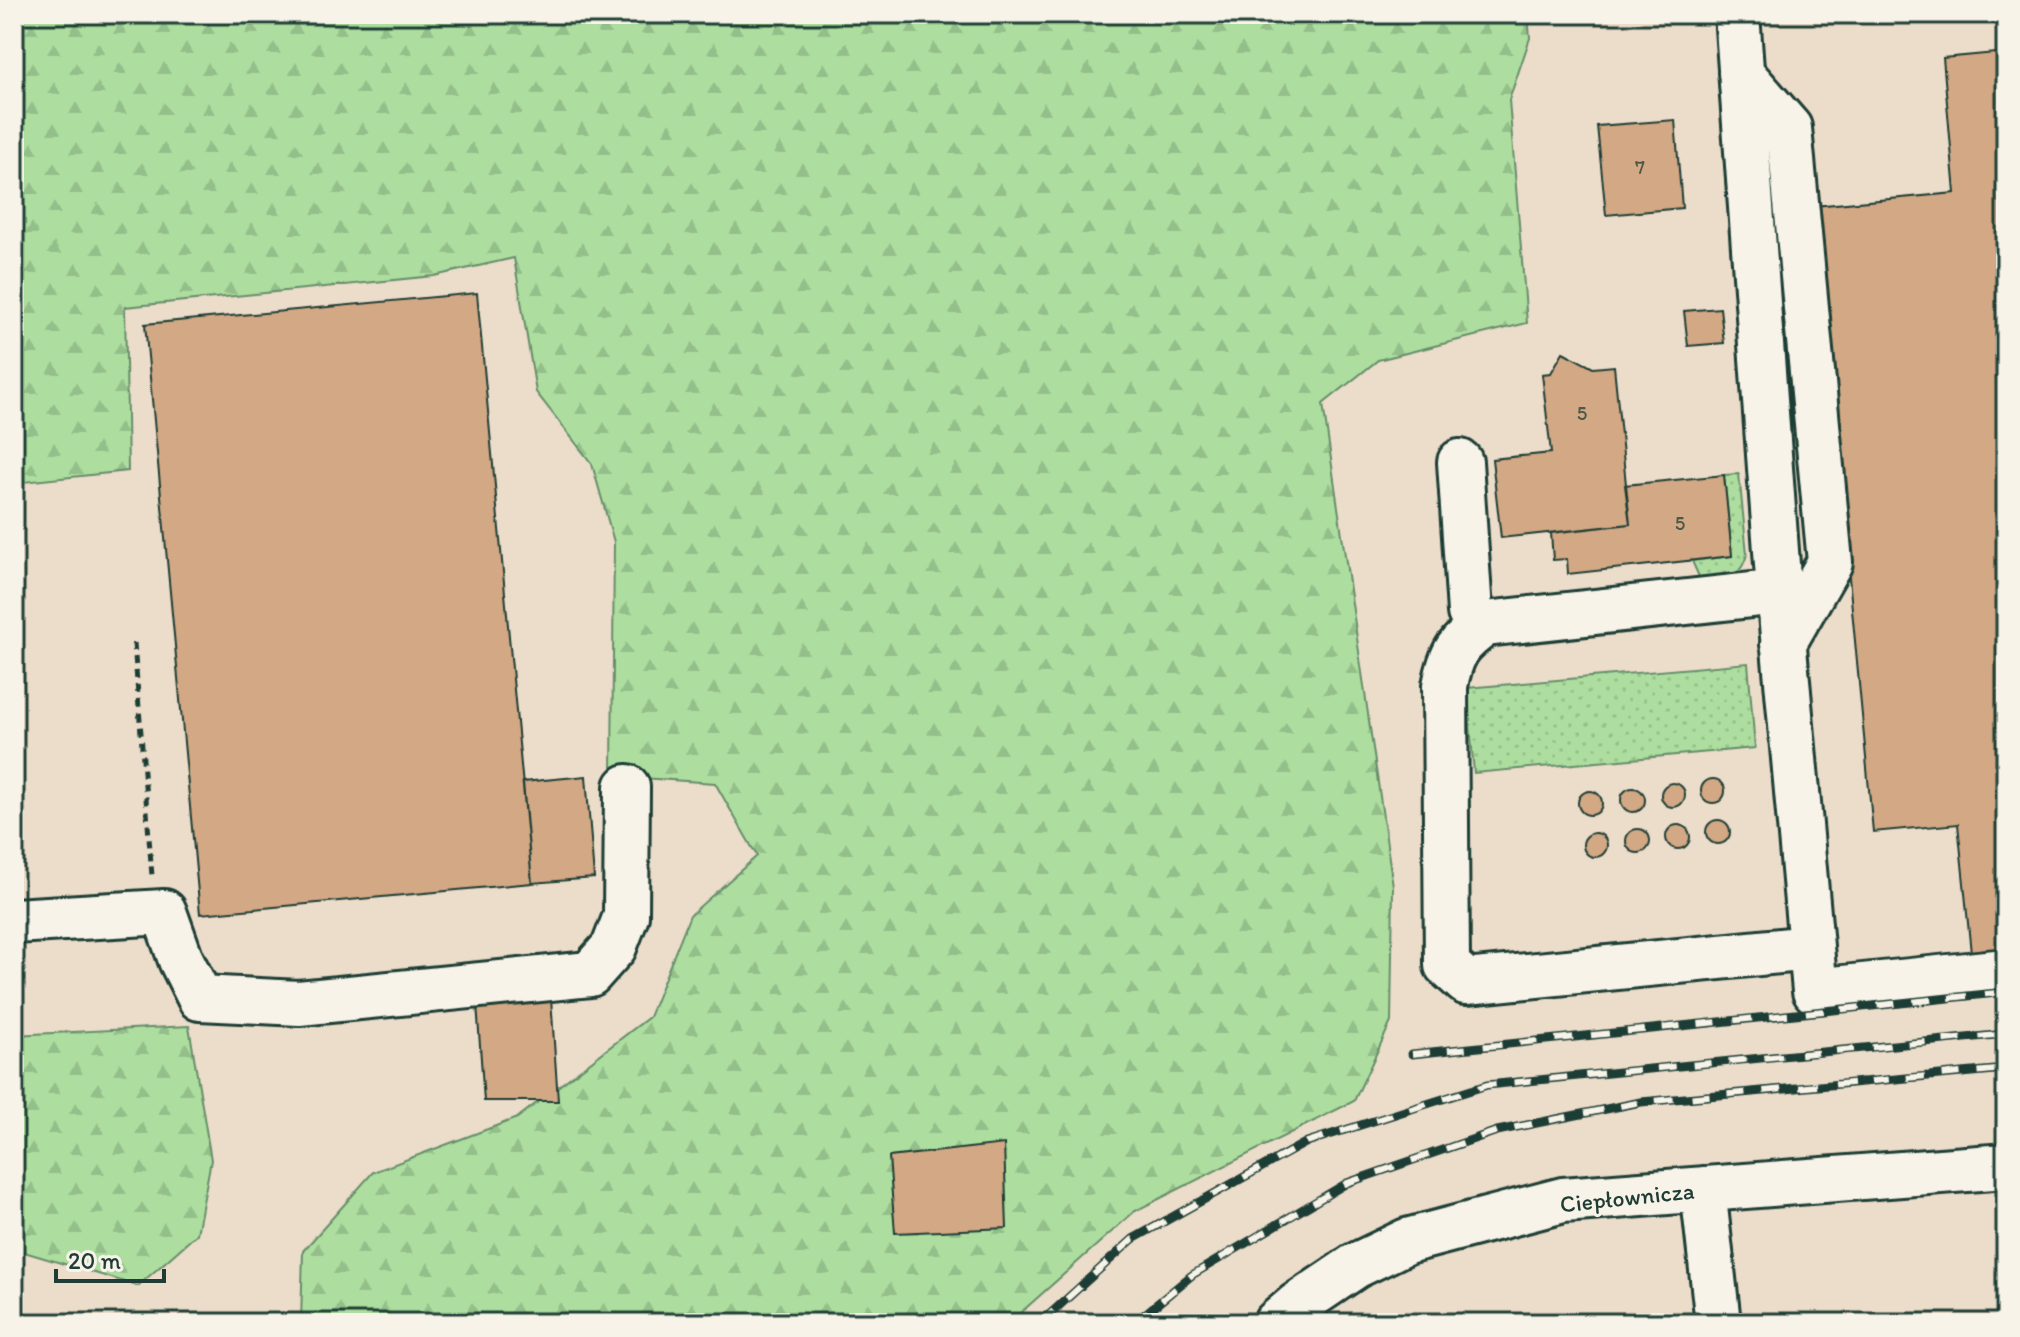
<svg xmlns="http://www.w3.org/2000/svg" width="2020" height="1337" font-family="Itim,sans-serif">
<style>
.built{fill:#ecdcca}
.green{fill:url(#green-dots);stroke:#668e6a;stroke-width:2}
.forest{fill:url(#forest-firs);stroke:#668e6a;stroke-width:2}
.building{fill:#d3a884;stroke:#1f3d34;stroke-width:2}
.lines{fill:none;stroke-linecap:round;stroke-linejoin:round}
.minor-casing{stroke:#1f3d34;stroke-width:50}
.path{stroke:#1f3d34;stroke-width:5;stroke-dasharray:8 6;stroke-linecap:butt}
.minor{stroke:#f7f3e8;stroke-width:44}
.rail-casing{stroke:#1f3d34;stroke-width:9}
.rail{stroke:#f7f3e8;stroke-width:6;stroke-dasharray:18;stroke-linecap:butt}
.labels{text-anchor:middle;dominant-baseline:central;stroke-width:6;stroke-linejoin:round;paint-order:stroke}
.number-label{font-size:20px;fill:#4c5848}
.street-label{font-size:24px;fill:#1f3d34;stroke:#f7f3e8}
</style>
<defs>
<pattern id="green-dots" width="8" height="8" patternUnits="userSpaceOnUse" patternTransform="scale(2)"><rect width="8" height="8" fill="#adde9f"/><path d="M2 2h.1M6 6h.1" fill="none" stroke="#94bf8a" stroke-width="1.8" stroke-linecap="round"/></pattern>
<pattern id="forest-firs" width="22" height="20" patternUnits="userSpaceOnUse" patternTransform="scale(2)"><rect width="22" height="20" fill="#adde9f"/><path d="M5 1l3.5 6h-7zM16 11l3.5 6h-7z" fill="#94bf8a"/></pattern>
</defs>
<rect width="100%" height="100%" fill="#f7f3e8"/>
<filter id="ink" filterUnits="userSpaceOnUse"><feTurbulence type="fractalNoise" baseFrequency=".0125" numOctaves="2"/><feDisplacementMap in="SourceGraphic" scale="16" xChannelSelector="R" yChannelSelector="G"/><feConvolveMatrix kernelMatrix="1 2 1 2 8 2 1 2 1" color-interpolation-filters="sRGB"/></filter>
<g filter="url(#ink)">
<!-- built -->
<path class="built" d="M14,14H2006V1323H14Z"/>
<!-- green -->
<path class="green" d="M1739,474L1747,554C1741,579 1725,580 1704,588L1692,561L1732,556L1724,475Z
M1748,663L1755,748L1474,773L1467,688Z"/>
<!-- forest -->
<path class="forest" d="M14,14H1528L1530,38L1509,100L1527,323L1378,360L1323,404L1393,886L1391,1022L1354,1101L1135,1211L1009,1323H301L303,1251L373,1172L517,1118L649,1017L690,915L757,856L715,783L612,776L614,542L592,464L536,392L514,258L434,276L125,307L128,471L14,483Z
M189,1026L211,1160L197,1234L138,1286L14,1249V1035Z"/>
<!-- building -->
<path class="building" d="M2006,52V960L1972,963L1958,824L1873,832L1814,206L1955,193L1943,58Z
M1675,120L1682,208L1606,215L1597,126Z
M477,293L532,883L200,914L145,324Z
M1720,308L1724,343L1688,346L1684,311Z
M1563,352L1593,368L1614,366L1630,524L1501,538L1492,459L1551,453L1542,374L1551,373Z
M1724,475L1732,556L1568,574L1567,559L1553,560L1551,533L1630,524L1625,485Z
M586,776L594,878L532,883L523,782Z
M1701 791a12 12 0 1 1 24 0a12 12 0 1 1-24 0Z
M1661 795a12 12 0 1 1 24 0a12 12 0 1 1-24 0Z
M1621 800a12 12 0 1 1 24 0a12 12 0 1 1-24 0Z
M1578 803a12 12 0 1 1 24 0a12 12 0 1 1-24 0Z
M1706 832a12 12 0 1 1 24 0a12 12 0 1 1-24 0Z
M1666 837a12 12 0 1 1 24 0a12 12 0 1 1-24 0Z
M1626 841a12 12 0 1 1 24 0a12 12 0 1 1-24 0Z
M1583 845a12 12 0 1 1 24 0a12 12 0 1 1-24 0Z
M551,998L558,1101H484L477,1004Z
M1004,1144L1007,1228L895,1233L889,1157Z"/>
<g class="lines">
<defs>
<path id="minor" d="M1737,14L1779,592L1815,991L2006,971
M1741,73L1789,128L1830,562L1783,644
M1460,462L1470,612L1485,624
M1779,592L1485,624C1458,643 1451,653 1445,686L1447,965L1466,982L1810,948
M14,921L164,912L181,960L200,998L299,1003L590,974L614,947L626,916L627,787
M1703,1189L1718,1323
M1276,1323L1297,1305L1355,1266L1407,1241L1563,1200L2006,1166"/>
</defs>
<!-- minor casing -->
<use href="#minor" class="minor-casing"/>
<!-- path -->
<path class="path" d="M134,643L152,876"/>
<!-- minor -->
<use href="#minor" class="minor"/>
<defs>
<path id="rail" d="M1412,1054L2006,992
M1040,1323L1133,1239L1307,1142L1487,1085L2006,1034
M1134,1323L1192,1275L1347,1183L1497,1131L1641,1102L2006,1069"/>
</defs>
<!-- rail casing -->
<use href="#rail" class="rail-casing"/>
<!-- rail -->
<use href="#rail" class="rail"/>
</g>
</g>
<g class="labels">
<!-- number labels -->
<g class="number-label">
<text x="1640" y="167">7</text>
<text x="1582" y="413">5</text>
<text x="1680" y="523">5</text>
</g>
<!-- street labels -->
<g class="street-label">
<text transform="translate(1627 1197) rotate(-6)">Ciepłownicza</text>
</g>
</g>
<!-- margin -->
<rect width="2020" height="1337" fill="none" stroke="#f7f3e8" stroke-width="48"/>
<rect x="24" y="24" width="1972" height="1289" fill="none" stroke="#1f3d34" stroke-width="3" filter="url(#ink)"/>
<!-- scale -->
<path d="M56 1269v12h108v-12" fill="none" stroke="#1f3d34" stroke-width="4"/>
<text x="68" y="1269" font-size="24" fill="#1f3d34" stroke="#f7f3e8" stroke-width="6" paint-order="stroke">20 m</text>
</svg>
